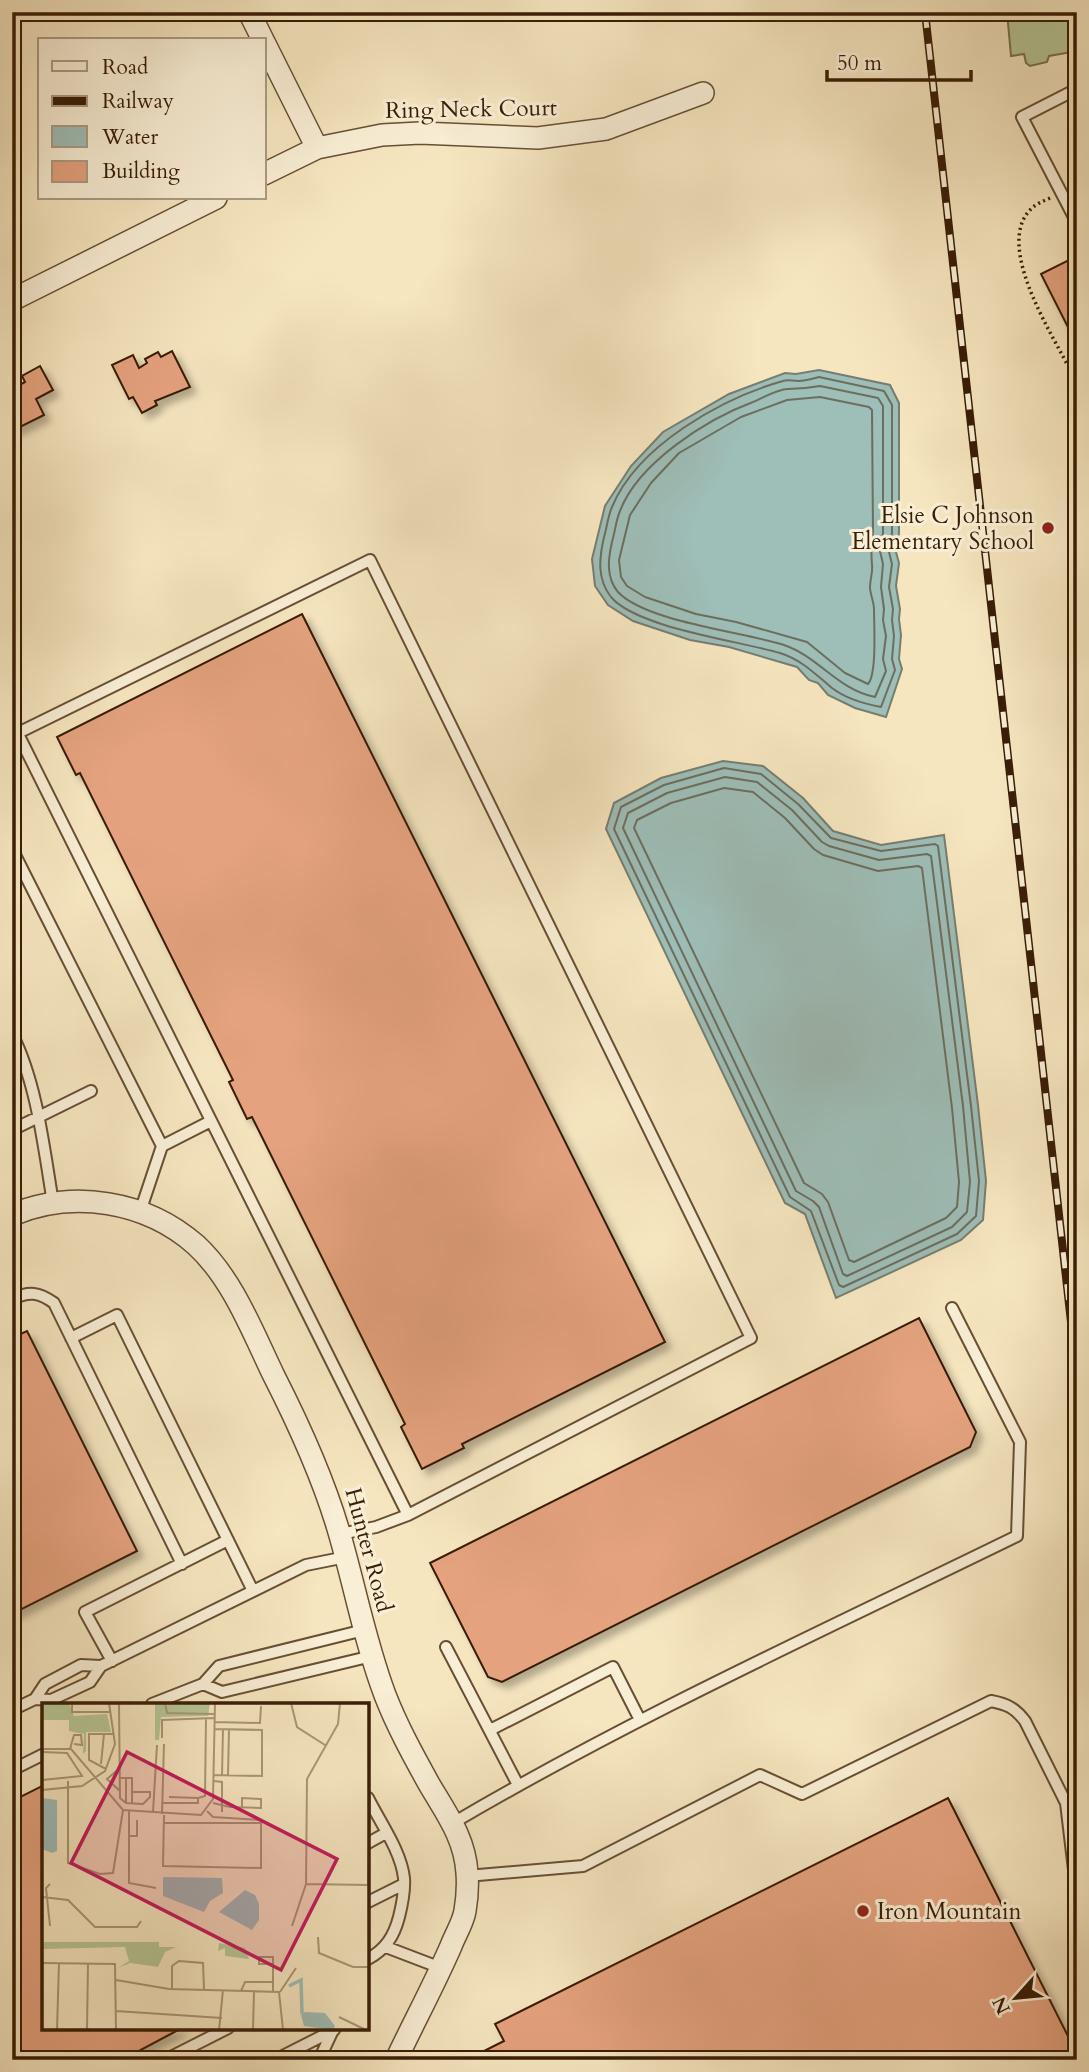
<svg xmlns="http://www.w3.org/2000/svg" width="1089" height="2072" font-family="Cardo,serif">
<style>
.green{fill:#b7c696;stroke:#78724e;stroke-width:2}
.water{fill:#9ebeb8;stroke:#767e70;stroke-width:2}
.lines{fill:none;stroke-linecap:round;stroke-linejoin:round}
.shore{stroke:#6c6e5e;stroke-width:2}
.building{fill:#e4a27e;stroke:#391d05;stroke-width:2;filter:url(#shadow)}
.service-casing{stroke:#684f34;stroke-width:14}
.minor-casing{stroke:#684f34;stroke-width:24}
.path{stroke:#391d05;stroke-width:3.5;stroke-dasharray:2 3.5;stroke-linecap:butt}
.service{stroke:#f9efd6;stroke-width:10}
.minor{stroke:#f9efd6;stroke-width:21}
.rail-casing{stroke:#391d05;stroke-width:8}
.rail{stroke:#f9efd6;stroke-width:5;stroke-dasharray:16;stroke-linecap:butt}
.poi-dot{fill:#8f2418;stroke:#f9efd6;stroke-width:2.5}
.labels{text-anchor:middle;dominant-baseline:central;stroke-width:6;stroke-linejoin:round;paint-order:stroke}
.street-label{font-size:23px;fill:#391d05;stroke:#f9efd6}
.poi-label{font-size:23px;fill:#391d05;stroke:#f9efd6;text-anchor:end}
.inset-river{fill:none;stroke:#9ebeb8;stroke-width:3.5}
.inset-road{fill:none;stroke:#aa9675;stroke-width:2}
.view{fill:#c2185b;fill-opacity:0.15;stroke:#c2185b;stroke-width:3.5}
.inset-edge{fill:none;stroke:#391d05;stroke-width:3.5}
</style>
<defs>
<filter id="shadow"><feDropShadow dx="6" dy="6" stdDeviation="3.5" flood-color="#0004"/></filter>
</defs>
<rect width="100%" height="100%" fill="#f6e6c0"/>
<filter id="stains"><feTurbulence type="fractalNoise" baseFrequency=".00286" numOctaves="4"/><feColorMatrix values="0 0 0 0 .2 0 0 0 0 .09 0 0 0 0 .02 0 0 0 .5 -.17"/></filter>
<radialGradient id="worn" r=".72"><stop offset=".6" stop-color="#630" stop-opacity="0"/><stop offset="1" stop-color="#630" stop-opacity=".3"/></radialGradient>
<!-- green -->
<path class="green" d="M1007,12H1069L1072,52L1049,56L1047,62L1030,66L1026,63L1024,54L1011,56Z"/>
<!-- water -->
<path class="water" d="M819,370L890,385L899,403V533L896,552L899,563L896,586L900,609L899,619L901,635L899,659L902,669L886,717L855,708L828,695L818,683L809,680L797,667L729,647L690,640L633,621L608,605L595,586L592,559L605,506L631,466L663,432L729,394L785,373L796,374Z
M723,761L763,766L803,798L833,831L881,845L944,835L978,1105L986,1181L983,1220L961,1240L836,1298L805,1214L785,1203L606,829L614,803L661,778Z"/>
<g class="lines">
<!-- shore -->
<path class="shore" d="M819,377L884,391L892,405V533L889,552L892,564L889,587L893,609L892,620L894,636L892,659L895,670L881,707C865,704 845,698 832,688C815,674 802,660 780,653C740,641 637,628 611,597C597,579 599,559 604,537C607,527 608,516 612,507C637,446 722,398 783,381C788,379 792,381 798,381C805,381 812,379 819,377Z
M820,386L878,398L883,406V533L880,551L883,564L881,587L884,609L883,620L886,636L883,659L886,671L875,697C838,690 819,657 784,645C744,632 646,622 618,592C606,578 608,559 612,542C615,532 616,520 620,511C638,463 707,419 753,402C763,398 777,389 788,389C799,389 809,388 820,386Z
M820,397L869,407L872,410L873,532C871,544 871,553 872,565C873,572 870,580 870,587C870,594 874,602 874,609C874,626 877,674 868,684L845,673L807,642L736,622L696,614L645,597L627,586L621,577L619,560L630,515L651,483L679,453L741,417L787,400Z
M724,768L761,774L798,804L831,838L881,851L935,844L938,846L971,1106L979,1181L976,1216L957,1234L843,1287L839,1285L811,1211L790,1197L614,829L621,807L664,785Z
M725,777L757,782L792,810L822,842L829,846L879,860L927,854L931,856L963,1106L970,1182L967,1212L952,1227L847,1276L843,1274L819,1207L813,1201L796,1191L623,828L628,813L667,793Z
M724,788L753,792L785,818L814,849L823,855L878,871L918,866L922,868L952,1108L959,1182L957,1207L946,1218L854,1262L849,1260L828,1202L822,1194L804,1183L634,828L637,820L671,803Z"/>
</g>
<!-- building -->
<path class="building" d="M1077,256V338L1074,339L1041,274Z
M1077,256V338L1074,339L1041,274Z
M172,351L190,387L155,401L157,405L142,413L133,397L129,399L112,365L133,355L139,368L147,363L145,359L158,352L161,357Z
M40,366L53,390L36,399L44,415L12,431V389L25,382L22,376Z
M302,614L665,1342L462,1444L464,1448L422,1469L401,1427L405,1424L252,1117L247,1119L229,1082L233,1080L80,773L76,775L57,737Z
M919,1318L976,1432L970,1447L502,1682L488,1677L430,1563Z
M27,1331L137,1551L12,1614V1338Z
M44,1785V2028H182L122,2060H12V1801Z
M948,1798L1077,2054V2060H483L480,2053L504,2041L495,2024Z"/>
<g class="lines">
<defs>
<path id="service" d="M1077,89L1022,117L1077,223
M18,734L408,1515
M12,739L22,731L370,560L751,1338L408,1515L376,1527L340,1534
M12,849L162,1146L140,1212
M12,1034C37,1083 44,1149 53,1203
M12,1130L91,1091
M162,1146L211,1121
M12,1299C29,1291 39,1292 54,1303L182,1564
M71,1338L117,1315L253,1591
M446,1647L518,1785
M112,1661L85,1612L228,1540
M203,1684L222,1692L372,1656
M35,1699L51,1700L90,1682L101,1666L306,1565L346,1557
M152,1704L203,1684L219,1666L364,1630
M12,1710L35,1699L45,1684L81,1665L101,1666
M490,1730L613,1667L640,1720
M12,1770L44,1754
M368,1798C380,1822 401,1851 404,1878C405,1891 402,1905 399,1917C394,1936 386,1949 368,1959
M453,1823C635,1716 827,1629 1017,1536L1020,1442L952,1308
M368,1843L386,1833
M467,1876L583,1866L760,1775L802,1794L991,1701C1007,1704 1015,1708 1025,1721L1066,1803L1077,1895
M368,1902L404,1884
M386,1947L441,1968
M165,2060L228,2028
M275,2060L334,2030
M319,2060L334,2028"/>
<path id="minor" d="M249,12L263,40
M264,42L317,148
M264,174L317,148L382,135L420,133L538,138L606,129L703,93
M12,300L216,198
M12,1215C73,1189 146,1201 196,1245C233,1279 253,1333 274,1376C300,1427 323,1477 339,1532C355,1587 365,1642 385,1695C397,1726 413,1755 429,1784C446,1813 465,1838 467,1873C468,1885 467,1899 465,1911C463,1923 455,1935 451,1946C434,1985 414,2022 396,2060"/>
</defs>
<!-- service casing -->
<use href="#service" class="service-casing"/>
<!-- minor casing -->
<use href="#minor" class="minor-casing"/>
<!-- path -->
<path class="path" d="M1050,198C1043,201 1036,204 1031,209C995,244 1049,329 1067,364"/>
<!-- service -->
<use href="#service" class="service"/>
<!-- minor -->
<use href="#minor" class="minor"/>
<defs>
<path id="rail" d="M925,12L1077,1376"/>
</defs>
<!-- rail casing -->
<use href="#rail" class="rail-casing"/>
<!-- rail -->
<use href="#rail" class="rail"/>
</g>
<!-- markers -->
<g class="poi-dot">
<circle cx="1048" cy="528" r="7"/>
<circle cx="863" cy="1911" r="7"/>
</g>
<g class="labels">
<!-- street labels -->
<g class="street-label">
<text transform="translate(471 109) rotate(-1)">Ring Neck Court</text>
<text transform="translate(369 1550) rotate(75)">Hunter Road</text>
</g>
<!-- poi labels -->
<g class="poi-label">
<text x="1034" y="515">Elsie C Johnson<tspan x="1034" dy="26">Elementary School</tspan></text>
<text x="877" y="1911" text-anchor="start">Iron Mountain</text>
</g>
</g>
<!-- overview -->
<g transform="translate(42 1703)">
<rect width="327" height="327" fill="#f6e6c0"/>
<path d="M0,0H27L32,13L65,11L69,29H44V48L41,51L42,31L27,28V17H0ZM168,0L166,13L119,14L117,37H113V1ZM0,239H117V244H134L123,249L116,264L88,260L76,265L87,258L83,244L0,246ZM177,240L203,245L207,256L183,253V245L176,248Z" fill="#b7c696"/>
<path d="M0,95L15,97V148L10,150L0,146ZM121,174L180,175L181,190L168,198L162,209L121,193ZM203,187L213,192L217,201V217L210,227L177,209ZM263,309L283,310L293,323L291,327L262,323L259,312Z" fill="#9ebeb8"/>
<path class="inset-river" d="M247,283L259,277L260,311"/>
<path class="inset-road" d="M30,0V9H69M123,0L125,10L172,11M249,0L255,24L283,42M77,1L78,95L84,100L101,101L108,94V89H90M172,19L218,20L219,3M120,35V17L172,15M0,46H29L81,107L159,112L171,96L173,0M28,46L32,32H39L40,42L32,41M0,49L25,50L40,73L0,77M59,61L62,31M64,66L47,57V31H72M172,72L220,73V27L172,26M180,73L181,26M186,73L187,26M78,75H90V101M26,78V160L58,171L71,170L81,107M172,78L180,79V109M0,87L40,83L63,68L73,41L67,0M78,88L65,76L78,65M127,94L156,95M84,100V75M121,100H156V95L163,93L164,15M171,100L188,104L219,105V96L200,95V104M87,108V180L114,185M111,109L115,42M120,111L122,41M122,112L121,163L219,165V117L171,114L165,108M121,120H220M88,133H95V117M264,181L326,182M326,182L328,92M0,194L26,197L53,224H95L99,218M8,223L4,185L8,181M250,223L264,181L265,76L296,21L298,0M276,234L277,250L311,264H328M0,260L73,261L74,327M74,277L127,286L237,289L241,327M130,286V263L137,258L161,260L162,286M199,288L203,279H231M231,288V254H217V261H231M238,289L254,265M74,308L180,315M297,314L324,327M15,327L17,260M45,327L46,260M177,327L181,287M211,327L212,288"/>
<path class="view" d="M85,49L295,156L239,267L29,160Z"/>
<rect width="327" height="327" class="inset-edge"/>
</g>
<!-- margin -->
<rect width="1089" height="2072" fill="none" stroke="#f6e6c0" stroke-width="42"/>
<rect x="14" y="14" width="1061" height="2044" fill="none" stroke="#391d05" stroke-width="3.5"/>
<rect x="21" y="21" width="1047" height="2030" fill="none" stroke="#391d05" stroke-width="2"/>
<!-- legend -->
<rect x="38" y="38" width="228" height="161" fill="#f9efd6" stroke="#ac9b82" stroke-width="2"/>
<rect x="52" y="61" width="35" height="10" fill="#f9efd6" stroke="#ac9b82" stroke-width="2"/>
<text x="102" y="74" font-size="21" fill="#391d05">Road</text>
<rect x="52" y="96" width="35" height="10" fill="#391d05" stroke="#ac9b82" stroke-width="2"/>
<text x="102" y="108" font-size="21" fill="#391d05">Railway</text>
<rect x="52" y="126" width="35" height="21" fill="#9ebeb8" stroke="#ac9b82" stroke-width="2"/>
<text x="102" y="144" font-size="21" fill="#391d05">Water</text>
<rect x="52" y="161" width="35" height="21" fill="#e4a27e" stroke="#ac9b82" stroke-width="2"/>
<text x="102" y="178" font-size="21" fill="#391d05">Building</text>
<!-- north arrow -->
<g transform="translate(1016 1998) rotate(243)" stroke="#f9efd6" stroke-width="5" paint-order="stroke">
<path d="M0-5L12 26L0 18L-12 26Z" fill="#391d05"/>
<text y="-10" font-size="19" font-weight="bold" text-anchor="middle" fill="#391d05">N</text>
</g>
<!-- scale -->
<path d="M827 70v10h144v-10" fill="none" stroke="#391d05" stroke-width="3.5"/>
<text x="837" y="70" font-size="21" fill="#391d05" stroke="#f9efd6" stroke-width="5" paint-order="stroke">50 m</text>
<rect width="100%" height="100%" filter="url(#stains)"/>
<rect width="100%" height="100%" fill="url(#worn)"/>
</svg>
